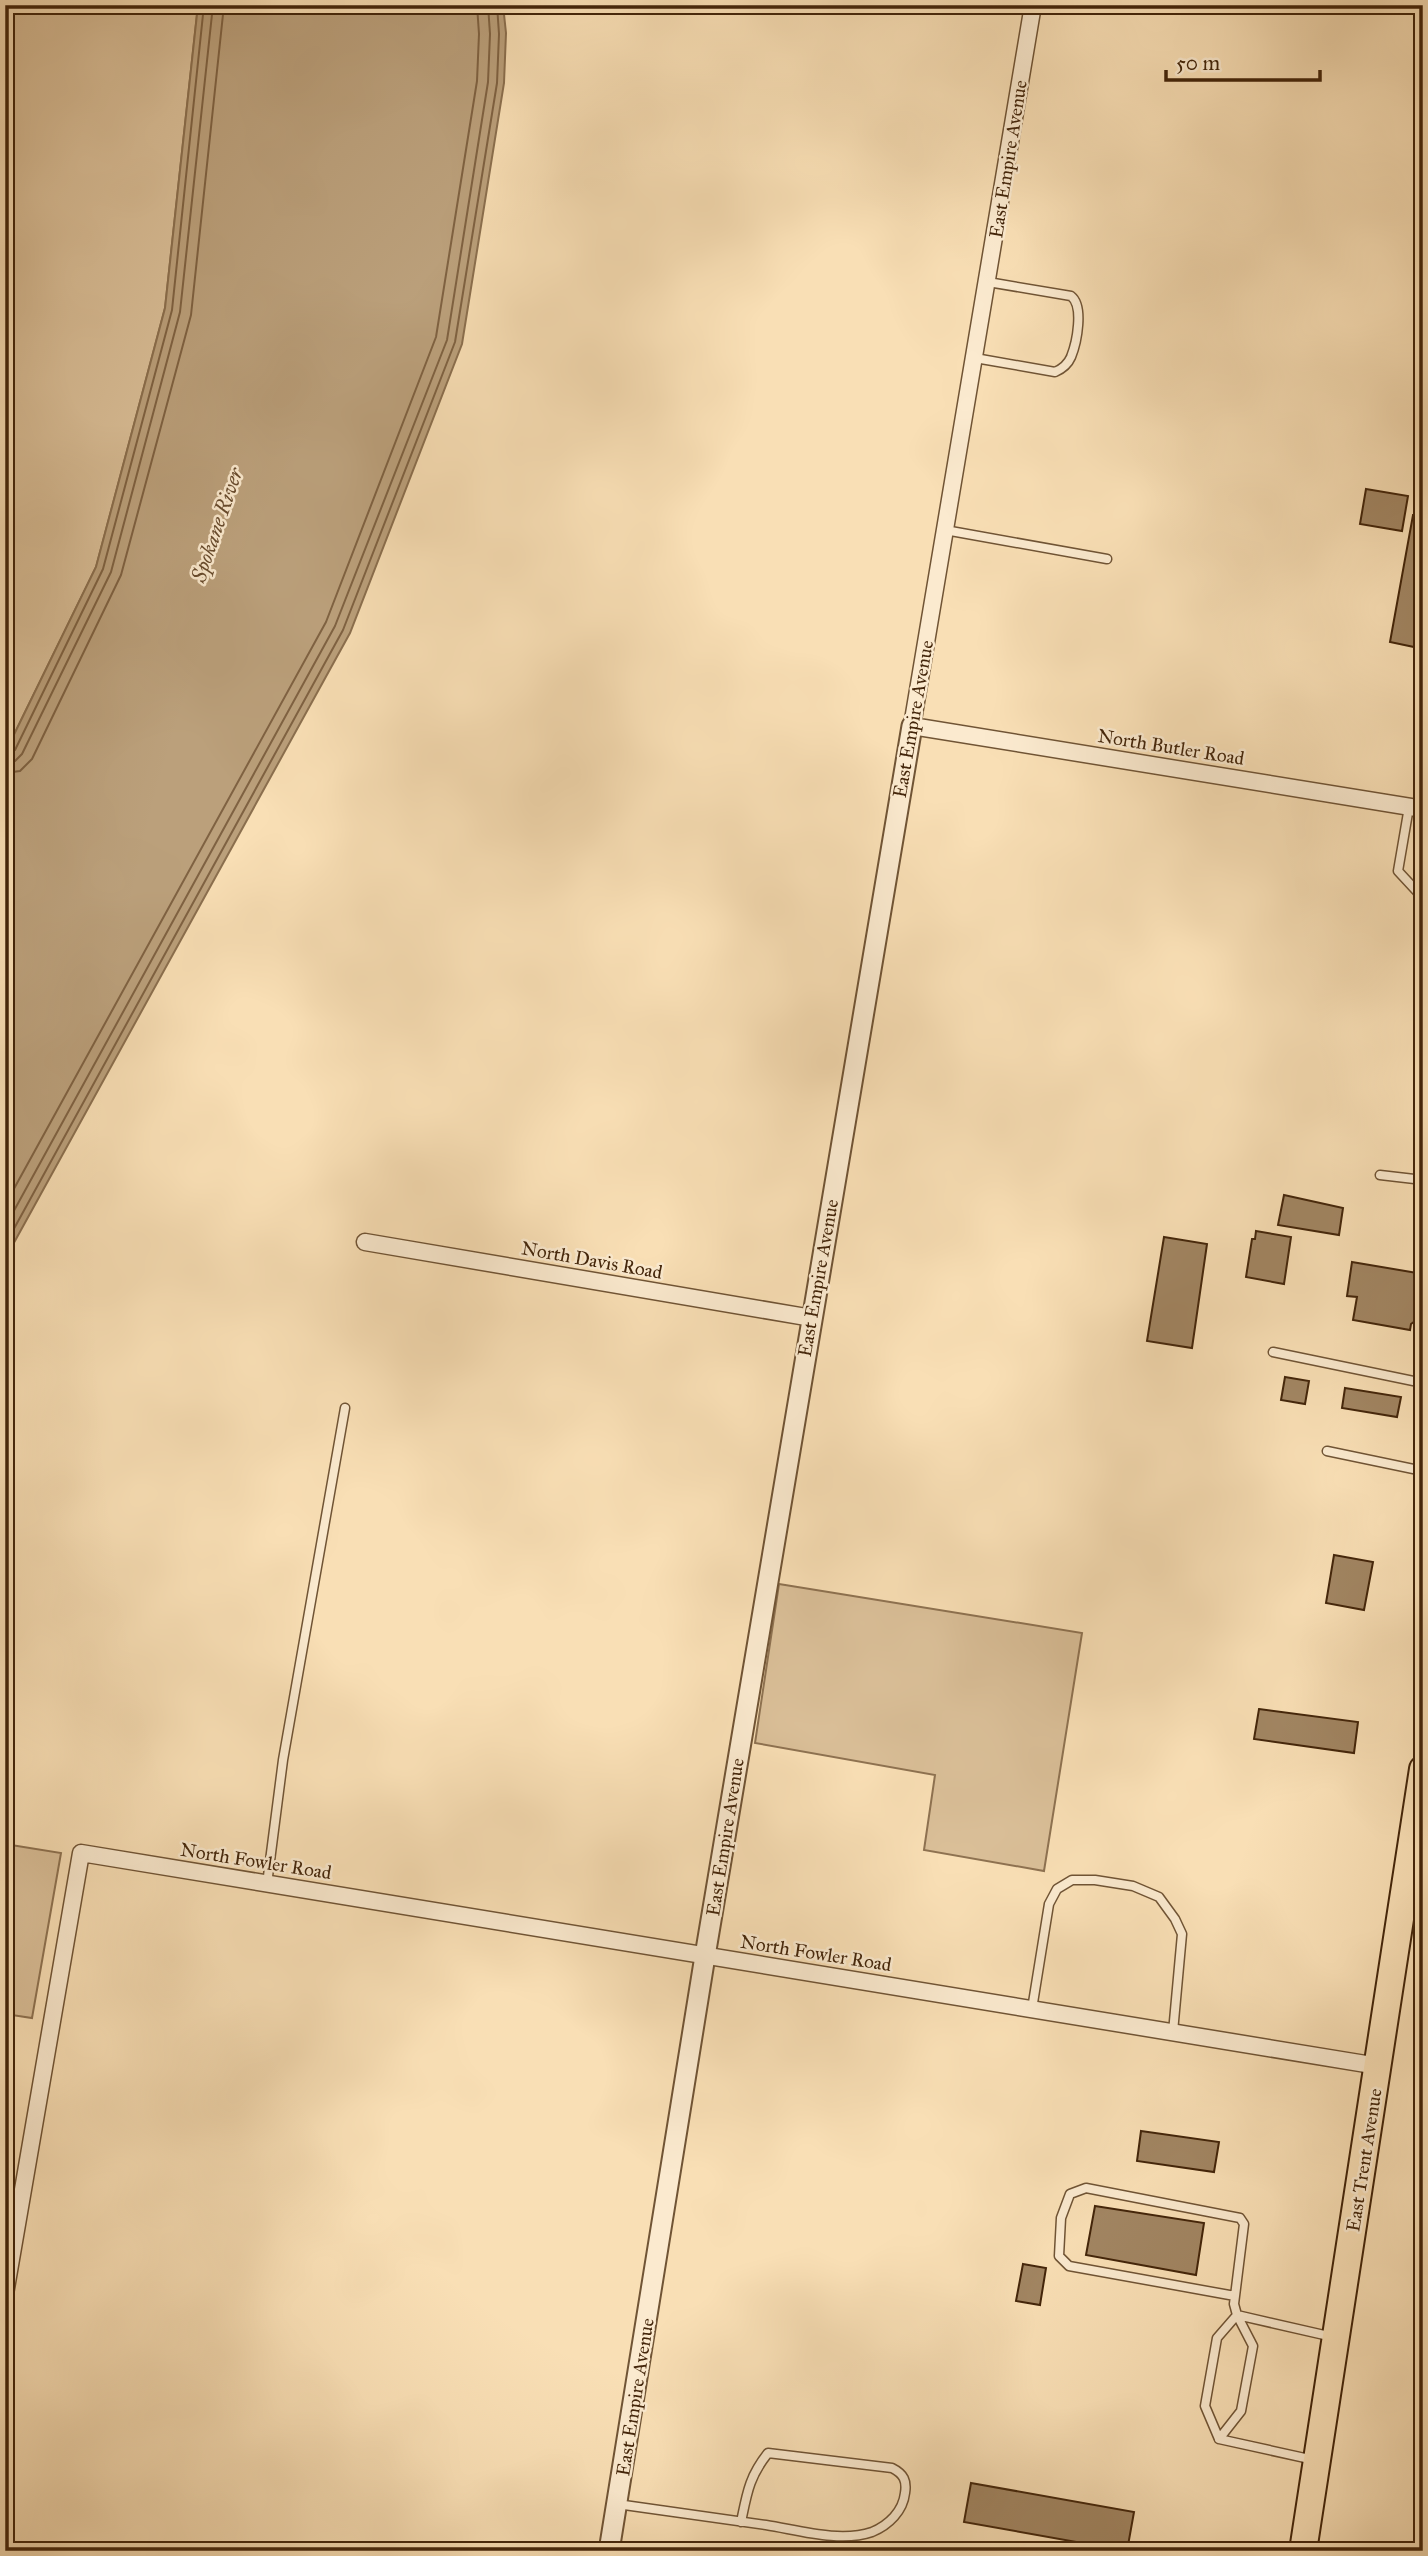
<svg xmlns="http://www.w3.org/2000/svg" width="1428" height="2556" font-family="'IM FELL Great Primer',serif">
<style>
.green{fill:#dabf98;stroke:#8e7251;stroke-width:2}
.water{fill:#bba07b;stroke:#8b6f4e;stroke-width:2}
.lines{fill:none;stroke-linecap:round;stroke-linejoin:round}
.shore{stroke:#7f6242;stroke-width:2}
.building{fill:#a28663;stroke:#43250a;stroke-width:2}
.service-casing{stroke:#705435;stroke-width:11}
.minor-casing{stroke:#705435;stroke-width:19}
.tertiary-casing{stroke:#705435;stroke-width:23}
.primary-casing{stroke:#43250a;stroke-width:30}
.service{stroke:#fbeacf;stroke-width:8}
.minor{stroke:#fbeacf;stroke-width:16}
.tertiary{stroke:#fbeacf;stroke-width:19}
.primary{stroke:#f9dfb5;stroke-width:26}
.labels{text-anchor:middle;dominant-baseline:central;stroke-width:5;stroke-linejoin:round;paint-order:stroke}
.street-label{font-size:19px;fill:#43250a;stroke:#fbeacf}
.water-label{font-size:21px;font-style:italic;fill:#674a2c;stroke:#fbeacf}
</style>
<rect width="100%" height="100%" fill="#f9dfb5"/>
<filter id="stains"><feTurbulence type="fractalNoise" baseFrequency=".00286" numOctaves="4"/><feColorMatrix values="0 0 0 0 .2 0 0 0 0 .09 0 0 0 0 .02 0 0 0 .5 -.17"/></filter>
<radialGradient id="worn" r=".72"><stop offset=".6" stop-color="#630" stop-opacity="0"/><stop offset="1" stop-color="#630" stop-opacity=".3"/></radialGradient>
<!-- green -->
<path class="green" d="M5,5H198L165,308L96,567L5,753Z
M779,1584L1082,1633L1044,1871L924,1850L935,1775L755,1743Z
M5,1844L61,1853L32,2018L5,2014Z"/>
<!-- water -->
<path class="water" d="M198,5H503L506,33L504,83L462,344L350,633L5,1259V753L96,567L165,308Z"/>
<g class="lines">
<!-- shore -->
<path class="shore" d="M5,754L15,750L103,569L172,310L204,5
M5,763L15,761L22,754L111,572L180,312L213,5
M5,773L20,771L32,759L121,575L191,315L224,5
M5,1205L326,622L436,337L477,81L479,34L477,5
M5,1227L335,626L447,340L488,82L490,34L488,5
M5,1245L343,630L455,342L497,83L499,34L497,5"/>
</g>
<!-- building -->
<path class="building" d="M1366,489L1408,496L1402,531L1360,524Z
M1413,515L1423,516V602L1414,647L1390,642Z
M1284,1195L1343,1208L1339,1235L1278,1225Z
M1256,1231L1291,1237L1284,1284L1246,1277L1252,1239H1255Z
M1164,1237L1207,1244L1192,1348L1147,1341Z
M1352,1262L1423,1274V1315L1411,1324L1410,1330L1353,1320L1357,1297L1347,1296Z
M1285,1377L1309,1381L1305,1404L1281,1400Z
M1345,1388L1401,1397L1397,1417L1342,1408Z
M1334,1555L1373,1562L1364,1610L1326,1603Z
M1259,1709L1358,1722L1354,1753L1254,1739Z
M1141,2131L1219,2142L1214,2172L1137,2161Z
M1095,2206L1204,2223L1196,2275L1086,2255Z
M1023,2264L1046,2268L1040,2305L1016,2301Z
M971,2483L1134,2512L1127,2551L964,2522Z"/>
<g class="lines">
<defs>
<path id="service" d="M975,358L1055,372C1062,369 1068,364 1071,357C1077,342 1084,306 1071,296L988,282
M945,530L1107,559
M1409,807L1398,871L1423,898
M1380,1175L1423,1180
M1273,1352L1423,1383
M1327,1451L1423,1471
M267,1884L283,1760L345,1408
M1032,2009L1049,1904L1057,1889L1072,1880H1095L1133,1886L1159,1897L1175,1919L1182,1934L1173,2032
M1235,2296L1069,2266L1059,2256L1061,2218L1070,2194L1086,2188L1240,2218L1244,2224L1234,2304L1237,2315L1333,2337
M1237,2315L1253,2346L1241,2411L1219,2439L1205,2406L1217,2338Z
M1219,2439L1314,2460
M617,2504C666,2511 716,2518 766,2525C798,2530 840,2543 872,2532C889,2525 903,2511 905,2493C907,2481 904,2474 892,2468L768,2453C749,2477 747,2493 741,2522
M1020,2551H1024
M1224,2551L1252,2547L1289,2551"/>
<path id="minor" d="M1033,5L912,726L1423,809
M365,1242L812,1318
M5,2294L81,1853L1378,2066"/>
<path id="tertiary" d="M609,2551L705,1956L912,726"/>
<path id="primary" d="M1303,2551L1423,1769"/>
</defs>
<!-- service casing -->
<use href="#service" class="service-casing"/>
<!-- minor casing -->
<use href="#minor" class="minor-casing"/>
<!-- tertiary casing -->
<use href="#tertiary" class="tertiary-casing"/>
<!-- primary casing -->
<use href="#primary" class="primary-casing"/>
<!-- service -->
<use href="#service" class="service"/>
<!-- minor -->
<use href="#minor" class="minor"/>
<!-- tertiary -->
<use href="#tertiary" class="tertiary"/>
<!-- primary -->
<use href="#primary" class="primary"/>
</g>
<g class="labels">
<!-- street labels -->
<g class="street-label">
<text transform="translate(1008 159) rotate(-81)">East Empire Avenue</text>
<text transform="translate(913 719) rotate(-80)">East Empire Avenue</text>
<text transform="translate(1171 747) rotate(9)">North Butler Road</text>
<text transform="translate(592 1260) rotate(10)">North Davis Road</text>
<text transform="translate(818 1278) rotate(-80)">East Empire Avenue</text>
<text transform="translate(725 1837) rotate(-81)">East Empire Avenue</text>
<text transform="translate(256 1861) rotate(9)">North Fowler Road</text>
<text transform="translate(816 1953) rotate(9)">North Fowler Road</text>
<text transform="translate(1364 2160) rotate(-81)">East Trent Avenue</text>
<text transform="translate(635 2397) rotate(-81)">East Empire Avenue</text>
</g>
<!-- water labels -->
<g class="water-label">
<text transform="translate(217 525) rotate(-71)">Spokane River</text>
</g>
</g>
<!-- margin -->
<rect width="1428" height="2556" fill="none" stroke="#f9dfb5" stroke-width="28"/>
<rect x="7" y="7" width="1414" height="2542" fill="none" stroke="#43250a" stroke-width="3.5"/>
<rect x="14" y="14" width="1400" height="2528" fill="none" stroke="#43250a" stroke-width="2"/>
<!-- scale -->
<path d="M1166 70v10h154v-10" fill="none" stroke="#43250a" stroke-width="3.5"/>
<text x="1176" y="70" font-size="21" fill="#43250a" stroke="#fbeacf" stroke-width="5" paint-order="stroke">50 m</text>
<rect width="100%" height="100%" filter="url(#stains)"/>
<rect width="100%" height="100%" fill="url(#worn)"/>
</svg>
